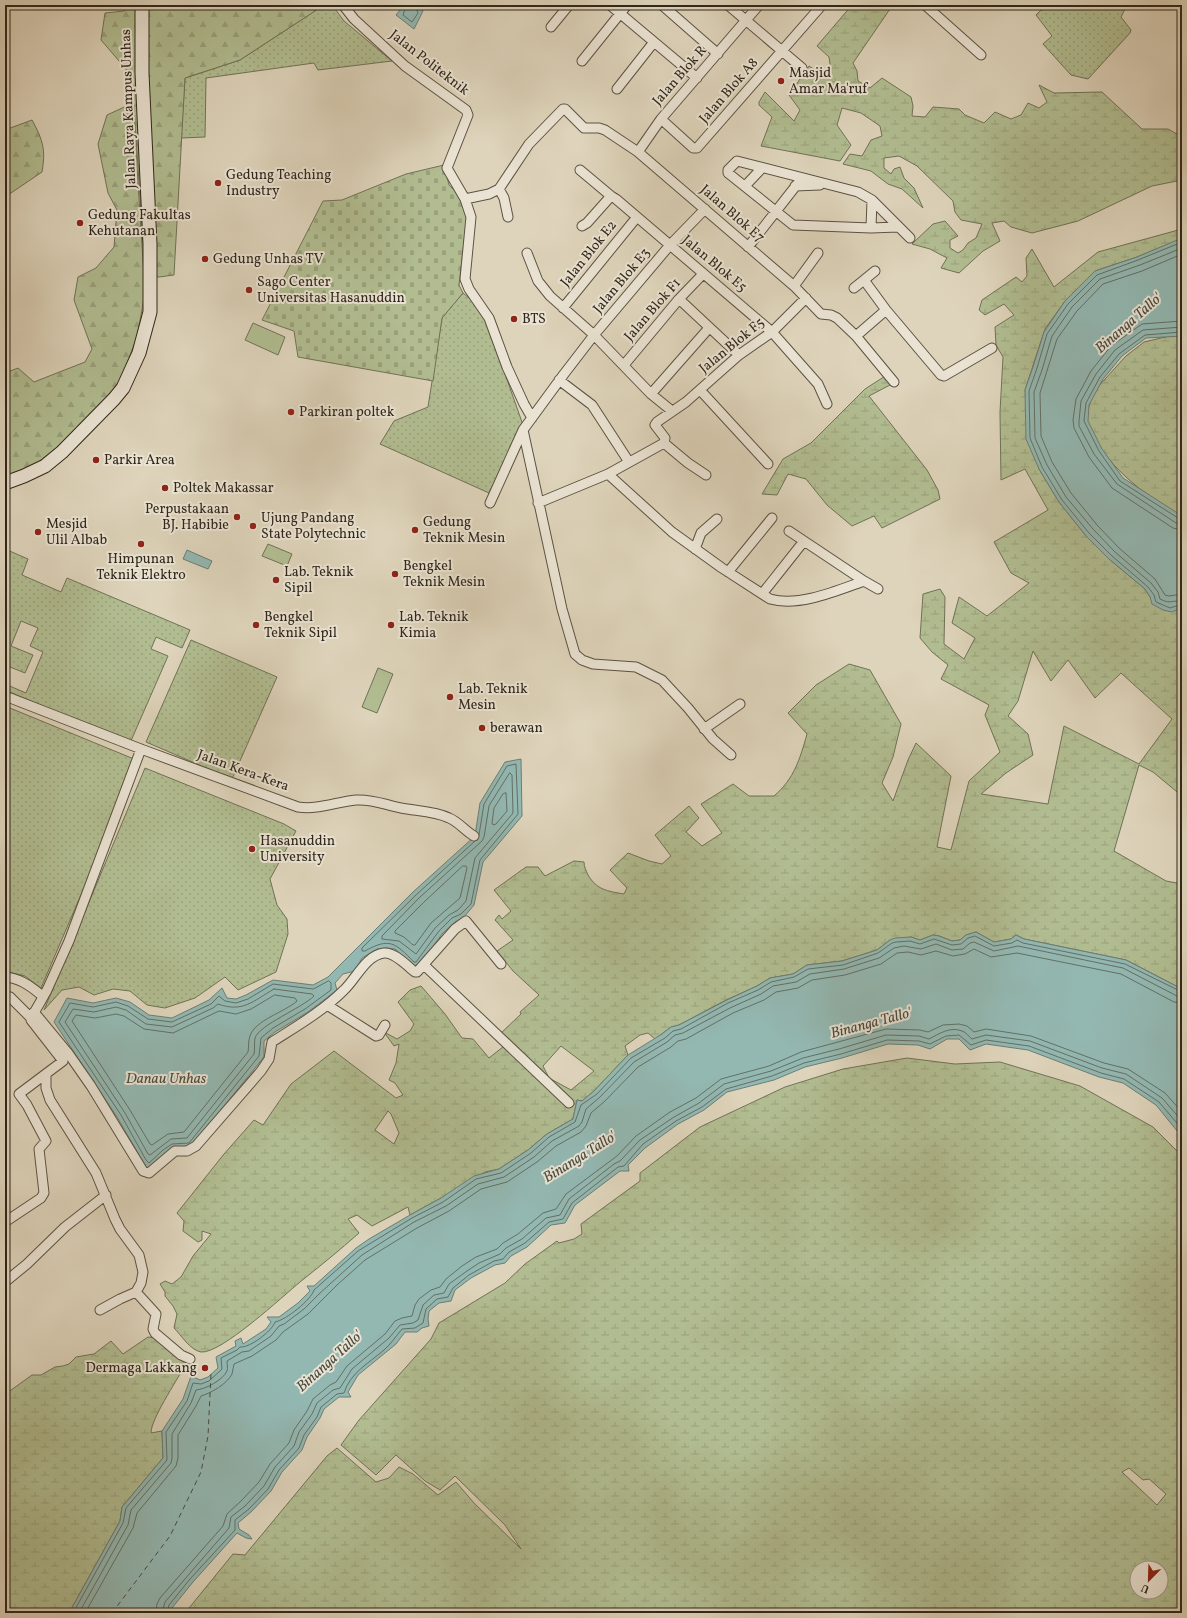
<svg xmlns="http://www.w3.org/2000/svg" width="1187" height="1618" font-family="Vollkorn,serif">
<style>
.grass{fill:url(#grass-dots);stroke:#707256}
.forest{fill:url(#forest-firs);stroke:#707256}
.wetland{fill:url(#wetland-marsh);stroke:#707256;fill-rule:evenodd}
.cemetery{fill:url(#cemetery-stones);stroke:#707256}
.pitch{fill:#b1bd91;stroke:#707256}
.water{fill:#93b8b2;stroke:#6b7e75}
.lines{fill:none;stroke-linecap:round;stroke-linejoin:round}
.shore{stroke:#627066;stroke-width:1}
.ferry{stroke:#494b40;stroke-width:1;stroke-dasharray:5 4;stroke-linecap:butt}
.street-casing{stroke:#5c5242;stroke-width:11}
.secondary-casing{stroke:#30271a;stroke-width:15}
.street{stroke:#eae3d3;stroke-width:9}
.secondary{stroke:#eae3d3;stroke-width:13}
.poi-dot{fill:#8f2418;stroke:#eae3d3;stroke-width:1.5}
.labels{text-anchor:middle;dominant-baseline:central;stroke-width:4;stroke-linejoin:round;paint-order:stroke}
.street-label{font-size:14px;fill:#30271a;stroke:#eae3d3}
.poi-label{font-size:14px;fill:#30271a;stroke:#eae3d3;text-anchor:start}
.water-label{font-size:15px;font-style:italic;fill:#494b40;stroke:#eae3d3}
</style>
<defs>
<pattern id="grass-dots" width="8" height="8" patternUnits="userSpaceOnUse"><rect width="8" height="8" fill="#b1bd91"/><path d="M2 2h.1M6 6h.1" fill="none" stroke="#99a27c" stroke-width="1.8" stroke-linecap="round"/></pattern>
<pattern id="forest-firs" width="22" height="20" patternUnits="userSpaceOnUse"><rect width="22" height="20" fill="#b1bd91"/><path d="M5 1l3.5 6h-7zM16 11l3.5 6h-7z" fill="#99a27c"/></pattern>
<pattern id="wetland-marsh" width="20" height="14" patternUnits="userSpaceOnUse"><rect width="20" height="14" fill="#b1bd91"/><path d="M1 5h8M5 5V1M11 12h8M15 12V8" fill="none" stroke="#99a27c"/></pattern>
<pattern id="cemetery-stones" width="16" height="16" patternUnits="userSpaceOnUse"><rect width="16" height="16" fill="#b1bd91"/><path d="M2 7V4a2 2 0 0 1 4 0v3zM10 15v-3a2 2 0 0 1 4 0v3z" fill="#99a27c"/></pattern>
</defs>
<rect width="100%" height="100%" fill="#ded4bb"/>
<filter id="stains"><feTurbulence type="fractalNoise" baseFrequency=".005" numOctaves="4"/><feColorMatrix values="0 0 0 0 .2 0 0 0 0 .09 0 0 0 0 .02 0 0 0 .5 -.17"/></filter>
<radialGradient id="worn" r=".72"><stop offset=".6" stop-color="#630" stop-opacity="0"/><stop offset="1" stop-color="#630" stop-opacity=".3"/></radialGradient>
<!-- grass -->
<path class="grass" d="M324,5H332L344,21L392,61L318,70L314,63L206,78L205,137L181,138L185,78L240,60Z
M1046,5H1127L1121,17L1131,30L1130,33L1088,79L1071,75L1043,44L1052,36L1036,15Z
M463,293L476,304L484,314L523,425L489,493L380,444L394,421L428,407L442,318Z
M5,549L28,559L22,575L61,592L67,578L190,630L182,648L156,637L151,649L168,656L130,743L5,690V684L26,693L43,652L30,646L38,628L21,621L11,646L33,655L25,673L5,665Z
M191,640L277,677L232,779L146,742Z
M5,706L134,759L98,855L41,988L25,976L5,971Z
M145,768L284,824L296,831L270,879L277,905L287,919L288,934L276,972L238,990L225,977L195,998L165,1008L147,1005L130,991L113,989L94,995L79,987L62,990L44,1010Z"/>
<!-- forest -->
<path class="forest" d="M128,5H312L315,11L240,60L185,78L174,275L159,277L145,275L134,106L126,69L101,40L105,13L124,11Z
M133,103L145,293L137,337L118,386L60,445L32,467L5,477V373L18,368L34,382L85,362L92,349L74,300L78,277L96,268L114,247L117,210L108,193L98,144L107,115Z
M32,120C43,140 46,150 42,172L5,197V130Z"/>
<!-- wetland -->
<path class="wetland" d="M852,5L892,6L853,63L857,71L858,81L870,88L882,78L911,97L913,106L912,116L925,117L933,107L959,109L965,115L984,123L995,112L1011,119L1021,115L1028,103L1039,108L1047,102L1039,85L1054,93L1102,92L1142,129H1168L1182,137V180L1152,186L1078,221L1032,233L1011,227L1004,221L992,223L1000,241L983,251L959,273L941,268L947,258L930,249L912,244L933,224L945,221L958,236L950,240V248L958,253L963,250L968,243L976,238L982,224L961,220L955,212L953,201L917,166L899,156L884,158V168L891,174L894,169L900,167L904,178L914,188L923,208L902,189L888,184L871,171L843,164L850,154L862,156L871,140L882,136L880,126L861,113L842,108L837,125L851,145L840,161L761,146L772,117L759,105V102L765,92L794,121L800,110L789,95L809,66L820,73L831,71L829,57L817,46Z
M1182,229V239L1137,257L1095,271L1065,301L1045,329L1025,390L1039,469L1059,502L1086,536L1109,559L1145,589L1150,597L1182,612V796L1153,772L1139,765L1114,851L1166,881L1182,884V989L1126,960L1024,939L1016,935L1011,939L994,942L976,932L966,935L960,940L952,941L939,936L933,935L920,940L911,937L890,940L877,950L842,961L807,965L793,974L770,978L757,986L726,1000L679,1025L671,1027L655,1039L648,1033L640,1035L625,1046L628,1055L594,1091L582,1101L577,1100L573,1119L547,1134L528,1150L499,1169L485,1172L441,1198L410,1215L408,1207L372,1226L357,1215L348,1219L359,1233C340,1250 320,1266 300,1282C283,1296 221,1354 201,1352C190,1350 181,1335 174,1328L177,1314L173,1306L165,1296V1292L160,1284L165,1281L172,1284L181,1277L193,1256L211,1234L202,1231V1240L198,1242L183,1231L184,1221L177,1213L224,1154L254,1120L263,1125L291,1084L334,1051L396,1098L403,1095L395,1083L389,1080L396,1063L399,1044L394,1046L384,1032L397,1039L410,1031L414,1024L398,1002L410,990L421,986L445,1014L462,1038L473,1039L489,1058L508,1043L500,1034L521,1014L520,1012L539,995L513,971L497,951L513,940L495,920L499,915L502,919L511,911L494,890L526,867H538L545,876L574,861L584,862C584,867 586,870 588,875C597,890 607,891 624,894L627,888L610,870L628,853L649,861L662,864L671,856L655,835L689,806L699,818L686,832L702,846L722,833L701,804L733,784L749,796H774C794,779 800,759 807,734L788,713L816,685L849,664L870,670L901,724L893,757L882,783L893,801L908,760L916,743L951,776L937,847L951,850L969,781L1000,752L985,715L989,705L941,679L948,665L932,652L920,638L923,594L940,589L945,597L944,644L964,659L975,638L952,623L959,597L987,616L1029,583L1011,573L994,542L1048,510L1025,469L1001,480L1000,412L1003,357L996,345L995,327L1014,315L1004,304L985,315L979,310L982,300L1016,277L1022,282L1027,276L1026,258L1032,249L1054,287L1098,252ZM1033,651L1051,681L1068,660L1095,698L1121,673L1172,719L1139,764L1064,726L1048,804L981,794L1006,773L1033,755L1028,734L1008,716L1018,701ZM561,1046L594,1071L571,1090L549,1078L543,1066ZM388,1111L391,1114L399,1133L394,1144L375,1130Z
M1182,333V520C1140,489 1104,468 1085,417L1095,390L1126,356L1144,342Z
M890,373V385L869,396L927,470L938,490L940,499L882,528L874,516L852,526L827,505L806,479L788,474L777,495L762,494L783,459L811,443L865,389Z
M907,1058L955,1064L1000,1062L1080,1086L1153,1127L1180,1154L1182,1159V1613H185L233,1554L245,1555L327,1456L337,1448L376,1482L389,1478L399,1467L413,1474L438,1495L456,1482L474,1503L521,1549L505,1525L455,1476L440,1490L425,1481L396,1455L376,1475L341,1445L359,1420L431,1339L439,1323L505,1283L525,1264L557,1241L559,1243L574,1239L582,1234L581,1224L640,1181V1173L700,1127L785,1087L843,1069ZM1129,1468L1143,1480L1149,1479L1166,1494L1157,1505L1122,1472ZM1137,1568H1161V1592H1137Z
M148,1337L156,1338L184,1361V1367C176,1382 151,1419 151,1433L162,1431L163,1458L122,1507L120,1521L69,1613H15L5,1600V1390L7,1393L32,1375H41L55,1367L63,1366L69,1364L76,1357L94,1354L111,1341L123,1354Z"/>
<!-- cemetery -->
<path class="cemetery" d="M444,165L449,185L457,193L467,216L459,285L463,293L442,318L433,381L298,357L294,331L262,320L323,201L342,200L406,174Z"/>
<!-- pitch -->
<path class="pitch" d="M253,323L285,337L278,355L245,340Z
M268,544L292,554L287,566L262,556Z
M378,668L393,674L377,713L362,707Z"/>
<!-- water -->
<path class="water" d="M397,5H418L423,11L414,29L396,15L401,9Z
M1182,238V336L1146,338L1122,356L1103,379L1089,405L1088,421L1102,449L1123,478L1182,516V612L1176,610L1172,612L1163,610L1152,604L1150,597L1145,589L1109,559L1086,536L1059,502L1039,469L1026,439L1025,390L1033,367L1044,332L1065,301L1095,271L1137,257Z
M187,550L212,561L208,569L183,559Z
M521,759L522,816L483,862L474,905L464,917L455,922L442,934L418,967H414L395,949L387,948L377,949L362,958L355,971L343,974L335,983L337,990L308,1012L275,1032L264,1041V1057L190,1148L148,1170L117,1117L54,1022L67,998L93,1003L116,998L130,1002L149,1015L172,1018L209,1000L222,988L227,998L236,999L246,995L273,980L313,985L328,977L413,892L475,836L480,803L505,762Z
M976,932L994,942L1011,939L1016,935L1024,939L1126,960L1182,989V1137L1156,1105L1123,1083L1099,1077L1028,1050L986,1044L970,1050L959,1039H947L930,1049L918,1045L888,1044L842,1058L805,1067L774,1080L727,1092L704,1110L678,1124L645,1148L628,1165L629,1171H620L575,1205L565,1223L551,1225L527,1247L511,1256L505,1263L495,1265L471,1278L455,1290L451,1301L439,1303L429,1311L428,1319L429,1326L422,1328L417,1332H405L396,1344L358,1375L348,1392L351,1397H339L324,1409L320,1418L307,1437L302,1450L282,1472L271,1491L251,1512L238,1523L239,1529L249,1535L252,1539L246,1538L237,1533L193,1582L172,1608L171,1613H69L120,1521L122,1507L163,1458L162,1431L183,1399L191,1376L200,1380L208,1377L218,1368L216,1357L236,1346L235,1341L241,1338L243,1344L266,1329L271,1322L267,1317H279L298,1303L310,1291L307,1286H314L356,1248L369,1239L410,1215L441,1198L474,1176L499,1169L528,1150L547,1134L573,1119L577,1100L582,1101L594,1091L628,1055L662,1034L671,1027L679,1025L727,1000L757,986L770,978L793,974L807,965L842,961L877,950L890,940L895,938L911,937L920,940L933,935L939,936L952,941L960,940L966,935Z"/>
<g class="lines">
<!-- shore -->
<path class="shore" d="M403,5L405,9L403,15L412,22L418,13L415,5
M1182,242L1138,260L1097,275L1068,304L1047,334L1037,368L1029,391L1030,438L1042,467L1062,500L1089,533L1112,556L1148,587L1154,595L1156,602L1170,608L1176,606L1182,608
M1182,248L1140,265L1100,279L1072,307L1052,336L1042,370L1034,392L1035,438L1047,465L1066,497L1093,529L1115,552L1151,583L1158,592L1160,599C1171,605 1172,599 1182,602
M1182,254L1142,271L1103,284L1077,311L1057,339L1040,393L1041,436L1052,462L1071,493L1097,525L1119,548L1155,579L1165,595L1169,596L1176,595L1182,596
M1182,321L1142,324L1111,346L1091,371L1076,399L1073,420L1074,428L1089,457L1112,488L1173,528L1182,530
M1182,327L1143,330L1115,350L1096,374L1081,401L1079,421V426L1094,454L1117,484L1176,523L1182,524
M1182,332L1145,335L1119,354L1100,377L1086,403L1084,421L1099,451L1120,481L1178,518L1182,519
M510,773L512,775L513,813L475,858L466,901L458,910L449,915L435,928L416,954L399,941L382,939V936L419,898L482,841L484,837L489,806Z
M506,793L507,811L496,824L493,825L492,823L494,808L503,794Z
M475,841L416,895L362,948V951H365C390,937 395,943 414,962H416L439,931L452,918L461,914L471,904L480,860L518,814L516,764L507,766L484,804L479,835
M463,866H466L467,868L460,898L431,923L415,945H413L404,937L395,933V931L423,903Z
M329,981L331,983V990L305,1009L273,1028L261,1038L259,1056L189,1143L172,1144L163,1150L149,1163L146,1160L121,1115L59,1022L70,1003L93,1007L116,1002L128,1006L148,1019L172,1022L211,1004L219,996L225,1001L236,1003L248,999L273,984L313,989Z
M274,989L312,994L314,996C302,1008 259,1025 255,1038C254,1043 255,1049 254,1054L187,1138L171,1139L150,1155L148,1154L125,1113L65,1022L73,1009L94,1012L116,1007L126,1010L146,1024L172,1027L213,1008L218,1004C243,1013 253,1001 274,989Z
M275,995L295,998L297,1001C285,1012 255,1020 250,1036C248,1041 249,1047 248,1052L184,1132L168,1134L152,1145L150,1144L130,1110L72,1021L76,1015L95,1018L116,1014L124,1016L144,1029L173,1033L219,1011L236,1014L251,1009Z
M73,1613L123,1523L126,1508L167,1460L166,1432L187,1401L193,1383L201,1384L209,1381L222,1369L221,1358L237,1350L240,1347C250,1348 272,1331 275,1322C286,1320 311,1300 314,1290L358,1251L371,1243L412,1218L443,1202L476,1179L501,1173L531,1153L549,1137L575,1122L581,1105L597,1094L631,1058L665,1038L673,1031L681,1029L728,1003L758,990L771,982L794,977L808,969L843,965L878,953L892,943L896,942L910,941L920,944L934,939L952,945L961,944L968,938L975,936L994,946L1012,943L1017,940L1023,943L1125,964L1182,992
M79,1613L128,1525L131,1510L171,1463L172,1458V1434L191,1403L196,1390C206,1389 223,1380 227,1371C228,1368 227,1364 227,1361L242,1352L249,1351L271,1336L279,1326L284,1324L304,1309L319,1294L362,1255L414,1222L446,1206L478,1184L504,1177L534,1157L552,1141L579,1126L582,1122L586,1109L600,1097L634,1062L667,1042L675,1035L683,1033L730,1008L761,994L773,986L796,982L810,974L844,969L879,958L894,948L904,946L921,949L936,944L952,950L963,949L970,943L974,942L994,951L1018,946L1123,968L1177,996L1182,997
M85,1613L133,1528L137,1513L176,1466L178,1458V1435L196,1406L201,1396C211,1393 227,1384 232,1374C233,1371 233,1367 234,1364L252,1356L276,1340L283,1332L308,1314L337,1285L365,1260L417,1228L449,1211L481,1189L507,1182L537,1162L556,1146L581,1132L586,1126L591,1113L605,1101L638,1067L671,1047L678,1041L686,1039L733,1013L764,1000L776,992L798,988L812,980L845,975L881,964L897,953L908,952L921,955L936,951L953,956L965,954L974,949L991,957L1017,953L1121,974L1174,1002L1182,1003
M156,1613L157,1604L160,1598L223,1526L227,1514L241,1501L259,1482L270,1464L289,1443L294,1430L307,1411L313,1399L330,1385L336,1382L347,1366L385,1334L395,1321L402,1318L412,1316L415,1305L419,1299L431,1290L440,1287L446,1279L462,1266L476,1257L497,1249L503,1243L518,1234L543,1213L556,1209L566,1194L617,1156L636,1136L670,1112L696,1098L721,1079L769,1066L801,1052L886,1029L920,1030L928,1032L943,1025L959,1024L967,1026L974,1032L986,1029L1031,1036L1104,1063L1128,1069L1165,1093L1182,1112
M162,1613L165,1602L229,1528L231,1517L245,1506L264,1486L275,1467L294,1446L299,1432L312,1414L317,1403L333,1390L340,1388L352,1369L389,1338L400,1325L413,1323L418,1320L423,1305L434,1295L444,1293L449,1284L467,1271L479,1263L500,1254L506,1248L522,1239L546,1218L560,1215L569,1199L614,1164L620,1161L640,1140L674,1117L699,1103L724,1084L771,1071L803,1058L839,1049L886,1035L919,1036L929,1039C939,1034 950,1026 962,1031C966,1032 969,1037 972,1039L986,1035L1030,1041L1102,1068L1126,1074L1162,1098L1182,1121
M167,1613L169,1605L190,1579L235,1530V1520L249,1509L268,1489L279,1470L299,1448L304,1435L317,1417L321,1407L337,1394L344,1393C350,1373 369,1363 384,1350C391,1344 396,1336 402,1329L415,1328L423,1323L426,1309L437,1299L448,1297L453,1288L469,1275L494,1261L503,1259L509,1252L525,1243L549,1222L563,1219L572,1203L618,1167L624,1166L643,1144L676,1121L702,1107L726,1089L772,1076L804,1063L841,1054L887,1040L919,1041L930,1044L946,1036L959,1035L971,1045L986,1040L1029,1046L1101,1073L1124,1079L1159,1102L1182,1129"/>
<!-- ferry -->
<path class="ferry" d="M112,1613L170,1536L201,1472L208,1436L211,1374"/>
<defs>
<path id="street" d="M343,5L354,19L405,66L466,110L468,115L466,120L447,168L465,199L471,217L465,279L469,289L489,318L507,367L524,404L532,418
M610,5L697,78
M662,5L718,54
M728,5L802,68
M925,5L981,55
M551,27L569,5
M582,61L627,5
M617,89L654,42
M661,119L693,148H697L822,5
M638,152L661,119L759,5
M580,170L611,196
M745,186L762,168
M795,186L820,185
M499,189L504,198L508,217
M465,199L489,194L499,189L529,144L563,109H565L584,128H599L605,130L638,152L794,286L821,314L831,315L837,318L856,336L886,310L941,375L944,376L992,348
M582,226L587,223L611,196L616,199L772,332L818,384L827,404
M898,227L871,228L793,225L728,173V170L737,161L858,192L872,200L910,238
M871,228L872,200
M748,247L802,178
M527,253L538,281L550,296L594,335L651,394L672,411
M864,280L875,271
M794,286L818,253
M854,288L864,280L886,310
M679,299L739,355
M563,308L637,217
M856,336L894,382
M624,365L679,299L703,274
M559,380L592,405L629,462
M700,390L768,464
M651,394L709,328
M523,430L562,609L575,654L582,660L593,664L636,667L662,680L688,708L713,739L731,755
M664,443L608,474L672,532L722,568L770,599C799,607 836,591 864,581L878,589
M664,443L665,438L655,425L657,422L686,402L739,355L772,332L806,298
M664,443L688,463L706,475
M490,503L523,430L564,374L594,335L670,245L705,209
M538,503L608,474
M789,531L864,581
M695,549L701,533L717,519
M728,572L772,518
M762,594L804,541
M5,696L141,749L298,807C318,810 336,802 356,800C374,799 385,805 401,808C416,811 435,811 449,818C459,822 465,831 474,836
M704,729L740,704
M424,965L569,1103
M5,977C19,978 29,985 40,994L43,995
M5,996L10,997L31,1018
M327,1005L376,1036L379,1035L385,1025
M34,1012L68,1053L91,1086L143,1171L149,1173L175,1151H187L196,1146L261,1071L269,1059L272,1042C297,1026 323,1011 344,990C356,979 366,955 384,953C395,952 407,966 415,972H417L455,929L466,921L501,964
M46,1074V1088L50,1100L96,1173L115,1219L120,1229L139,1255L143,1272L141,1283L136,1292L120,1299L100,1310
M5,1222L41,1198L44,1193L39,1149L46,1141L27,1105L19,1094L63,1061L31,1020V1018C37,1008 42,999 47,990L69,941L141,749
M5,1282L27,1264L65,1227L106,1195
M136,1292L156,1314L153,1329L155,1333L181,1355L190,1359"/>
<path id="secondary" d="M5,483L24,476L45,466L62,452L114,399L123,388L139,353L150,312V244L142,73V5"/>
</defs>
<!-- street casing -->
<use href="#street" class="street-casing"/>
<!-- secondary casing -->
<use href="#secondary" class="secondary-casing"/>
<!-- street -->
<use href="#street" class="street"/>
<!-- secondary -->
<use href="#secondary" class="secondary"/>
</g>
<!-- markers -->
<g class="poi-dot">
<circle cx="781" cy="81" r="4"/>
<circle cx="218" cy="183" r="4"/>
<circle cx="80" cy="223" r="4"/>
<circle cx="205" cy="259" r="4"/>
<circle cx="249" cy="290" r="4"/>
<circle cx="514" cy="319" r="4"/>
<circle cx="291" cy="412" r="4"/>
<circle cx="96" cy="460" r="4"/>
<circle cx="165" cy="488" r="4"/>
<circle cx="237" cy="517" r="4"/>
<circle cx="253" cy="526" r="4"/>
<circle cx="415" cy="530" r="4"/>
<circle cx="38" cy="532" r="4"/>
<circle cx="141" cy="544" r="4"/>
<circle cx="395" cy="574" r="4"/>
<circle cx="276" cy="580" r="4"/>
<circle cx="256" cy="625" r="4"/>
<circle cx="391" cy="625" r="4"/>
<circle cx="450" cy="697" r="4"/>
<circle cx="482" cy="728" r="4"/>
<circle cx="252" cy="849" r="4"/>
<circle cx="205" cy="1368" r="4"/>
</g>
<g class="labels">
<!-- street labels -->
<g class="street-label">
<text transform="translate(429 63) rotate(38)">Jalan Politeknik</text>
<text transform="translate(680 76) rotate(-49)">Jalan Blok R</text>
<text transform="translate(729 91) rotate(-49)">Jalan Blok A8</text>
<text transform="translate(129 109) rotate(-92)">Jalan Raya Kampus Unhas</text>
<text transform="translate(732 214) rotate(41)">Jalan Blok E7</text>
<text transform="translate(589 254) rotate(-51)">Jalan Blok E2</text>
<text transform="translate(714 264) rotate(40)">Jalan Blok E5</text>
<text transform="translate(622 281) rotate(-50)">Jalan Blok E3</text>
<text transform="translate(653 310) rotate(-49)">Jalan Blok F1</text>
<text transform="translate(732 346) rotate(-39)">Jalan Blok F5</text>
<text transform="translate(243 771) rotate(20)">Jalan Kera-Kera</text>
</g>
<!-- poi labels -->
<g class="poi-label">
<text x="789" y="73">Masjid<tspan x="789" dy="16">Amar Ma'ruf</tspan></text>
<text x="226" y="175">Gedung Teaching<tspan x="226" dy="16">Industry</tspan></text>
<text x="88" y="215">Gedung Fakultas<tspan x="88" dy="16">Kehutanan</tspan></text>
<text x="213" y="259">Gedung Unhas TV</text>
<text x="257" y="282">Sago Center<tspan x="257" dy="16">Universitas Hasanuddin</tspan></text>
<text x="522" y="319">BTS</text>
<text x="299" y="412">Parkiran poltek</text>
<text x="104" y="460">Parkir Area</text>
<text x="173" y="488">Poltek Makassar</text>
<text x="229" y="509" text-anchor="end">Perpustakaan<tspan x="229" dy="16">BJ. Habibie</tspan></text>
<text x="261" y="518">Ujung Pandang<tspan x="261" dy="16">State Polytechnic</tspan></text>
<text x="423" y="522">Gedung<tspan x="423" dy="16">Teknik Mesin</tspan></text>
<text x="46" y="524">Mesjid<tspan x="46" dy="16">Ulil Albab</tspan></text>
<text x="141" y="559" text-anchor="middle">Himpunan<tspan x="141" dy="16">Teknik Elektro</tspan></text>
<text x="403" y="566">Bengkel<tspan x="403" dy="16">Teknik Mesin</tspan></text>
<text x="284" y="572">Lab. Teknik<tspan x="284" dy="16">Sipil</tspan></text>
<text x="264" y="617">Bengkel<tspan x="264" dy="16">Teknik Sipil</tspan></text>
<text x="399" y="617">Lab. Teknik<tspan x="399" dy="16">Kimia</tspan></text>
<text x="458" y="689">Lab. Teknik<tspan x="458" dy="16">Mesin</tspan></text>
<text x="490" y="728">berawan</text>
<text x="260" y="841">Hasanuddin<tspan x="260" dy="16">University</tspan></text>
<text x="197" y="1368" text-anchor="end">Dermaga Lakkang</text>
</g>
<!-- water labels -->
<g class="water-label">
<text transform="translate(1129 324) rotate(-41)">Binanga Tallo'</text>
<text transform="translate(871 1024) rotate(-15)">Binanga Tallo'</text>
<text x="166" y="1079">Danau Unhas</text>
<text transform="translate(580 1158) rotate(-32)">Binanga Tallo'</text>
<text transform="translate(330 1362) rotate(-42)">Binanga Tallo'</text>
</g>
</g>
<!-- margin -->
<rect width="1187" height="1618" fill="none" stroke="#ded4bb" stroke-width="20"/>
<rect x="6" y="6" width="1175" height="1606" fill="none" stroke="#30271a" stroke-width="2"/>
<rect x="10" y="10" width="1167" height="1598" fill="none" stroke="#30271a"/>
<!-- north arrow -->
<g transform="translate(1149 1580) rotate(203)"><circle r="19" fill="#eae3d3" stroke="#a09889"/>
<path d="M0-3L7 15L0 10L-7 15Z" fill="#8f2418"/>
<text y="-6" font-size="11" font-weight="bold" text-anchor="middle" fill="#30271a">U</text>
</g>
<rect width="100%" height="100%" filter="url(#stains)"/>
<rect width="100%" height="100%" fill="url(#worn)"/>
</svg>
